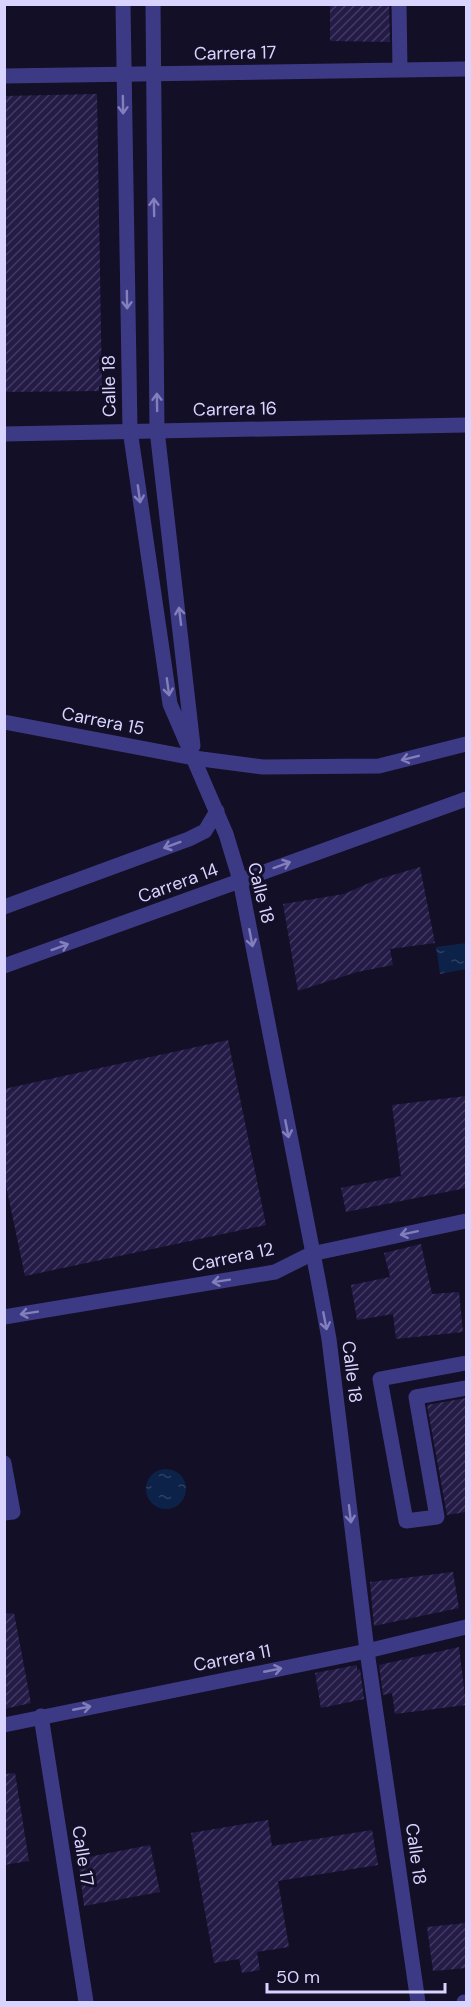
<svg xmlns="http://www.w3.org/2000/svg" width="471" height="2007" font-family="'DM Sans',sans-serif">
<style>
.water{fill:url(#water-ripples)}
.building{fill:url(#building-hatch)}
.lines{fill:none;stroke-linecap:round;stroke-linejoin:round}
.pedestrian{stroke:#3d3a85;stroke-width:15}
.minor{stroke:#3d3a85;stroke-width:15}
.tertiary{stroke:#3d3a85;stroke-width:15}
.oneway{stroke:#837fbc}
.labels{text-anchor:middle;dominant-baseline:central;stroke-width:6;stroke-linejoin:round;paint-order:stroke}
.street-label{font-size:18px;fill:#d9d4ff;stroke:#130f26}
</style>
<defs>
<pattern id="water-ripples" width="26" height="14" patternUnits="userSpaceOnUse" patternTransform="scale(1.5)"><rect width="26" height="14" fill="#0c2248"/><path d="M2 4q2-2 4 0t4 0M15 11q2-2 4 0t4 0" fill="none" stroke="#2f4163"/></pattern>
<pattern id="building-hatch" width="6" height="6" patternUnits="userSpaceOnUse" patternTransform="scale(1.5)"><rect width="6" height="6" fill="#241b47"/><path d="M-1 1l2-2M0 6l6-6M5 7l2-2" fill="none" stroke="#433b63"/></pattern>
</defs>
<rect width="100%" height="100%" fill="#130f26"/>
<!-- water -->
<path class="water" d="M466,943V969L440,974L436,947Z
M146 1489a20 20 0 1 1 40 0a20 20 0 1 1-40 0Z"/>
<!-- building -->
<path class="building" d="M330,4H389L390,42L330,41Z
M97,94L102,391L4,392V96Z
M420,867L435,943L390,949L393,965L357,972L298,991L283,904L344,894L376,880Z
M228,1040L266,1225L25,1276L4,1176V1089Z
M466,1096V1188L346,1212L341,1188L401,1176L392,1105Z
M421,1244L432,1294L459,1292L463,1332L396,1339L393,1314L357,1320L351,1285L390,1277L384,1253Z
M466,1398V1512L447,1515L427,1405Z
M453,1572L459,1608L374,1626L370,1582Z
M14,1613L31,1703L4,1709V1614Z
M459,1647L466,1705L395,1714L392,1693L383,1695L379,1665Z
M357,1665V1670L360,1669L364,1699L321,1708L315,1673Z
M15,1773L29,1861L4,1865V1774Z
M268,1820L272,1846L372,1830L378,1865L278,1881L289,1947L257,1952L260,1970L242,1973L239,1959L214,1963L191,1833Z
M150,1845L160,1892L84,1906L78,1859Z
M466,1923V1968L433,1971L427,1927Z"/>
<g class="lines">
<!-- pedestrian -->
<path class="pedestrian" d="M466,1363L380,1379L406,1521L437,1517L416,1397L466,1388"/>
<!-- minor -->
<path class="minor" d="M399,4L400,70
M4,76L466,69
M4,434L466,425
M4,722L194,758
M4,1317L275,1272L311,1254L466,1221
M4,1463L13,1512L4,1513
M41,1716L86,2002
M4,1725L367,1651L466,1627
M464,2002H466"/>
<!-- tertiary -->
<path class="tertiary" d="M123,4L130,430L170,704L226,834L240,880L318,1279L329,1339L367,1651L418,2002
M153,4L157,430L193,746
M194,758L263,767L379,766L466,744
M4,907L189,839L205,831L217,811
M4,966L466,799"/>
</g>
<!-- one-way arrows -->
<defs><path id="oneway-shaft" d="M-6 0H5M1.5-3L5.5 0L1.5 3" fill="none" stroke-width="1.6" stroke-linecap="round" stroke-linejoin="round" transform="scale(1.5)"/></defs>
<g class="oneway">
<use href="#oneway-shaft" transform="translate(123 105) rotate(89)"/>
<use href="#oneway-shaft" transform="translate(154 207) rotate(-91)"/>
<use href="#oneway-shaft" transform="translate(127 300) rotate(89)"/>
<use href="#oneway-shaft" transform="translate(157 402) rotate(-91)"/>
<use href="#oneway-shaft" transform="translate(139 494) rotate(82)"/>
<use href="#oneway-shaft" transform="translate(180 616) rotate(-97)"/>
<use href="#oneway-shaft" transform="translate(168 687) rotate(82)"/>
<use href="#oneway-shaft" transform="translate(410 758) rotate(166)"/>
<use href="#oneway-shaft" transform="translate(172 845) rotate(160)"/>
<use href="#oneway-shaft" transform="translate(282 865) rotate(-20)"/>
<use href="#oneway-shaft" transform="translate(251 938) rotate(79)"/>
<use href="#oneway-shaft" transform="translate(60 947) rotate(-20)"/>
<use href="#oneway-shaft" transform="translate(287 1129) rotate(79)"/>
<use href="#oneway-shaft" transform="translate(409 1233) rotate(168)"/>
<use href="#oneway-shaft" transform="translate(221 1281) rotate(171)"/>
<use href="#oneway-shaft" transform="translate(29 1313) rotate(171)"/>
<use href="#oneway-shaft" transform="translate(325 1321) rotate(79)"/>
<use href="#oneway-shaft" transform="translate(350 1514) rotate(83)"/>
<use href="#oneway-shaft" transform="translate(273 1670) rotate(-11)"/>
<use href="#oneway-shaft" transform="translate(82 1708) rotate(-11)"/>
</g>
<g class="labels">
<!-- street labels -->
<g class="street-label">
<text transform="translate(235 53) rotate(-1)">Carrera 17</text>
<text transform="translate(109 386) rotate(-91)">Calle 18</text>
<text transform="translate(235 409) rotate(-1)">Carrera 16</text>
<text transform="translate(103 721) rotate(11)">Carrera 15</text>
<text transform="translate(178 883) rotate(-20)">Carrera 14</text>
<text transform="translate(261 893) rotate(76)">Calle 18</text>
<text transform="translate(233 1257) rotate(-12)">Carrera 12</text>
<text transform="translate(352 1372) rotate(83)">Calle 18</text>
<text transform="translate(232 1658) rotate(-11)">Carrera 11</text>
<text transform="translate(416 1854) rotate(82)">Calle 18</text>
<text transform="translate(83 1856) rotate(81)">Calle 17</text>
</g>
</g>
<!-- border -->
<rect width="471" height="2007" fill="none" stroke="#d9d4ff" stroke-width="12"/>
<!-- scale -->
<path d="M267 1983v9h178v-9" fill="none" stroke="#d9d4ff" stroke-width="3"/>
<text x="276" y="1983" font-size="18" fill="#d9d4ff" stroke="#130f26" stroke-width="4.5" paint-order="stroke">50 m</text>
</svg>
